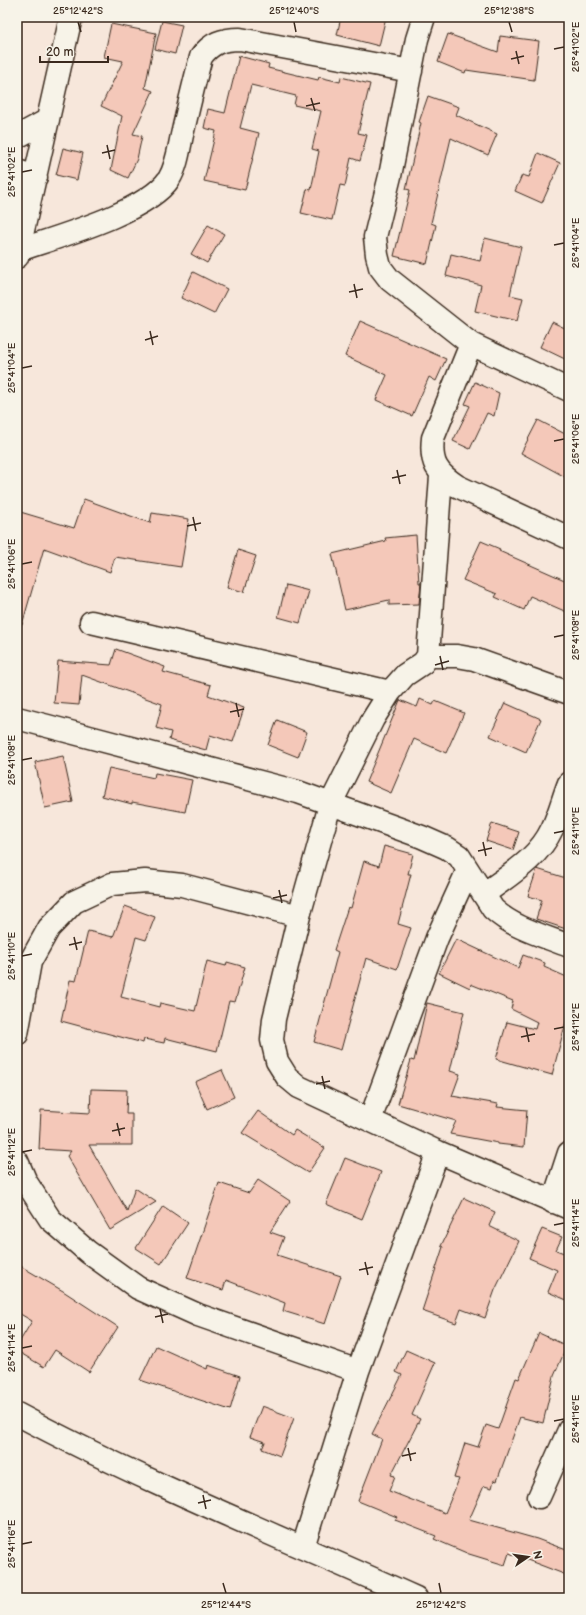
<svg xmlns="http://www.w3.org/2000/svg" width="586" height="1615" font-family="'Balsamiq Sans',sans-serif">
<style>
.building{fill:#f4c8b9;stroke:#3b2a1e}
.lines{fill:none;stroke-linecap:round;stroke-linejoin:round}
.minor-casing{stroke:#3b2a1e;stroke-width:25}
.tertiary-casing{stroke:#3b2a1e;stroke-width:25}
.minor{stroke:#f7f3e8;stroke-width:22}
.tertiary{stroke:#f7f3e8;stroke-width:22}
.ticks{fill:none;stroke:#3b2a1e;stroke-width:1.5}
.neatline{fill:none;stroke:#3b2a1e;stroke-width:1.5}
.ticks-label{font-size:10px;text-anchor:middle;fill:#3b2a1e}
</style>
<rect width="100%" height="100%" fill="#f7e7db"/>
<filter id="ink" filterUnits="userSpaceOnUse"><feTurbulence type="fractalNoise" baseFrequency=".025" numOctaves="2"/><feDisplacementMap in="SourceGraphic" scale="8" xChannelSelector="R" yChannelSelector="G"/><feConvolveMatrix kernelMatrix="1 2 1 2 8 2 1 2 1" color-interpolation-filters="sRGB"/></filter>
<g filter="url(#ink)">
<!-- building -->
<path class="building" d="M341,17H386L379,46L337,35Z
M162,21L182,25L175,54L155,49Z
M111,24L156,33L145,88L153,91L133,134L142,136L137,159L128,178L111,170L122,116L101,106L123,61L104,57Z
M448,34L498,52L500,36L539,41L534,80L466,70L465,73L438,62Z
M239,56L269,64L268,68L318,80L319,77L340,82L341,77L370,84L358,133L367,135L360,161L351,158L345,186L340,185L332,220L301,213L307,189L311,190L319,151L312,149L321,111L294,105L296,96L251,85L240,128L259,133L245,190L204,181L216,131L204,128L208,109L225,113Z
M428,96L459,107L456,115L497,134L488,155L451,138L431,223L436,225L427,264L394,256L410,190L406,189L421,123L419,122Z
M63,148L83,153L77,180L56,175Z
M538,153L560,163L542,203L515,191L522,175L529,177Z
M208,225L224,234L207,263L191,254Z
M485,238L521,247L510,295L523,298L517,321L475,311L481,285L446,276L451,254L480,261Z
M193,272L227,289L214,314L181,298Z
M360,321L446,359L436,381L429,377L412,416L376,400L387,375L345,356Z
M552,322L569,330V361L540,347Z
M475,382L499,393L494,416L487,413L470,449L453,441L470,406L465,404Z
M538,420L569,436V479L521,453Z
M84,499L150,523L152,513L189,519L181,567L115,557L110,572L44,548L22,625L17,624V511L74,528Z
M416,535L419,583H421L419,604L389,605V600L345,610L332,554L386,541L385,538Z
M481,541L500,549L499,551L569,582V613L530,596L524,610L495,597L497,594L463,580Z
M238,550L256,556L244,592L227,587Z
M286,585L309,591L300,623L278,617Z
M116,649L165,667L163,672L211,685L208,695L244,708L233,742L210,735L206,750L169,740L171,732L156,728L162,704L82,675L79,705L54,703L58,661L111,665Z
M420,699L433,705L435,701L464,713L446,753L414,739L391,793L366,782L400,700L417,707Z
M505,703L541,719L526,752L490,736Z
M277,720L307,732L298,757L268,745Z
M63,756L73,802L45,808L35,762Z
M109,768L154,778L155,773L192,780L185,812L132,802V804L102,796Z
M492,823L519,832L513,850L486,841Z
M384,846L413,854L408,874H411L398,924L411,928L397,969L366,958L341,1050L314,1042L338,952L334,950L348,907L351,908L364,861L379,866Z
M537,869L569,879V930L536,919L542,900L528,896Z
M125,906L155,917L146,940L136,937L121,997L159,1007L160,1003L195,1011L207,961L226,966L227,962L245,967L235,1002L229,1001L217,1051L165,1038L164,1043L144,1039L143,1043L61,1021L70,980L76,981L88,931L113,937Z
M456,939L518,968L523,955L545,963L544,967L569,978V1010L552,1075L496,1059L507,1022L535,1029L537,1022L511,1009L513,1001L473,985L471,984L470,988L439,973Z
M427,1003L464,1012L450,1071L460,1074L452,1096L498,1104L497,1107L527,1110L524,1147L498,1144V1143L450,1134L456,1121L398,1104L411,1060L414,1061Z
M222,1070L234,1097L207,1109L195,1082Z
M91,1089L127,1090L126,1114H132V1145H89L127,1211L135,1188L156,1202L110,1230L67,1156L71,1151L39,1149L41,1110L90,1113Z
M258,1111L292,1135L295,1130L325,1148L308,1173L242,1133Z
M345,1158L381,1172L362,1219L326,1204Z
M258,1180L290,1201L270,1232L284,1237L277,1255L341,1276L325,1324L283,1311L285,1303L226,1280L223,1290L187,1278L219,1183L249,1193Z
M464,1198L495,1212L489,1226L519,1241L495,1290L485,1318L461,1309L456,1323L422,1311L443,1247L441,1246Z
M163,1206L188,1223L161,1264L136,1248Z
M542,1229L562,1237L556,1250L564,1253L569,1242V1301L548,1292L557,1270L529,1258Z
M17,1264L63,1291L118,1327L89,1372L55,1350L44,1367L17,1351V1346L32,1321L17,1312Z
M539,1333L567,1346L554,1376L543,1423L520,1417L497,1481L494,1480L492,1488L484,1486L469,1520L537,1539L569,1551V1576L509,1553L505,1565L469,1554L434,1539L436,1536L395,1520L397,1517L358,1501L382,1439L372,1434L402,1375L396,1372L406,1350L435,1363L412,1415L420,1419L391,1475L395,1476L389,1491L445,1513L459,1479L454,1478L465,1443L478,1447L486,1425L498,1429L516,1378L519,1379Z
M156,1346L207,1369L208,1365L240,1376L230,1410L140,1380Z
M262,1406L294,1418L280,1456L262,1449L265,1442L250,1437Z"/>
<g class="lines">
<defs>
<path id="minor" d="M424,17L417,39L390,176L375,237L377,255L380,267L390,280L471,344L569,390
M19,250C57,237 147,212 169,179C177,166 179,149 182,135C188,109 194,83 201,57C211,43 222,39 240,39L411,71
M471,344L433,438C430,463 437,473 457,486L569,538
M91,622L390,692
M428,656L441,476
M569,693L474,659L457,656H428L423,663L405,675L390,692L373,719L330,805L299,916L274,1019L272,1040L277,1061L287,1077L299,1087L438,1152L569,1208
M17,718L298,792L422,837L447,848L459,856L493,909C513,928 544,936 569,946
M484,894C509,875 538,859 552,829C559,815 563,798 569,783
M17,1034L30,962L49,928L74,902L112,884L145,881L182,885L299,916
M370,1120L437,938L468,870
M17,1161L26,1182L50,1219L88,1252L138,1288L198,1315L358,1371
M553,1202L569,1153
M539,1497L569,1430
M303,1547L358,1371L438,1152"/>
<path id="tertiary" d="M17,137L48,120
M17,171L36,177
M17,257L71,17
M17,1414C146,1483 283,1538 416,1598"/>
</defs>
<!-- minor casing -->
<use href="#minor" class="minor-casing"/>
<!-- tertiary casing -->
<use href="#tertiary" class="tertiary-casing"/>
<!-- minor -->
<use href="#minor" class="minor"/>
<!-- tertiary -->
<use href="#tertiary" class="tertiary"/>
</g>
</g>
<!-- ticks -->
<path class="ticks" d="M78,22L81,32M294,22L296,32M509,22L512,32M554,49L564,47M516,51L519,64M511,59L524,56M311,98L315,111M306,106L320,103M107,145L110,159M102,153L115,150M22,172L32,170M554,245L564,243M354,284L357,298M349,292L363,289M150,331L153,345M145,340L158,336M22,368L32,366M554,441L564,439M397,470L400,484M392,478L406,475M193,517L196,531M187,526L201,523M22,564L32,562M554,637L564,635M440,656L443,670M435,665L449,661M236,703L239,717M230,712L244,709M22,760L32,758M554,833L564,831M483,842L486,856M478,851L492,848M279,890L282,903M273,898L287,895M74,937L77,950M69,945L82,942M22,956L32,954M526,1028L529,1042M554,1029L564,1027M521,1037L535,1034M322,1076L325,1089M316,1084L330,1081M117,1123L120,1136M112,1131L125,1128M22,1152L32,1150M554,1225L564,1223M365,1262L368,1275M359,1270L373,1267M160,1309L163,1323M155,1317L168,1314M22,1348L32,1346M554,1421L564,1419M408,1448L411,1461M402,1456L416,1453M203,1495L206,1509M198,1503L211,1500M22,1544L32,1542M223,1583L226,1593M439,1583L441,1593"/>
<!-- margin -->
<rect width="586" height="1615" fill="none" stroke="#f7f3e8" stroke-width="44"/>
<!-- north arrow -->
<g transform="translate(528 1557) rotate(77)" stroke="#f7f3e8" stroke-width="3" paint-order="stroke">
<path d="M0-3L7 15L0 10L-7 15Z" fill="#3b2a1e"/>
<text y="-6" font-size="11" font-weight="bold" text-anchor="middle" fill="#3b2a1e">N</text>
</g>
<!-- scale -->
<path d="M40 56v6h68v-6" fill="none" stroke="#3b2a1e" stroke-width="2"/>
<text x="46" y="56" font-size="12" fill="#3b2a1e" stroke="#f7f3e8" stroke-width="3" paint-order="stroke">20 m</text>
<rect x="22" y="22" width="542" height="1571" class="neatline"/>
<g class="ticks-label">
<text x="78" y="14">25°12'42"S</text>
<text x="294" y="14">25°12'40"S</text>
<text x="509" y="14">25°12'38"S</text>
<text transform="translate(575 47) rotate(-90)" y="4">25°41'02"E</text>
<text transform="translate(11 172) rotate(-90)" y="4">25°41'02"E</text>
<text transform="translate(575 243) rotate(-90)" y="4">25°41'04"E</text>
<text transform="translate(11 368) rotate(-90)" y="4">25°41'04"E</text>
<text transform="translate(575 439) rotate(-90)" y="4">25°41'06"E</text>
<text transform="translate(11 564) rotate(-90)" y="4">25°41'06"E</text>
<text transform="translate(575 635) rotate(-90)" y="4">25°41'08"E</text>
<text transform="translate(11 760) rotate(-90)" y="4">25°41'08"E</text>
<text transform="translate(575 831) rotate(-90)" y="4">25°41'10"E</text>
<text transform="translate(11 956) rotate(-90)" y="4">25°41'10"E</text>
<text transform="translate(575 1027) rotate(-90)" y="4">25°41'12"E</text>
<text transform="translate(11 1152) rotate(-90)" y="4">25°41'12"E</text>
<text transform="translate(575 1223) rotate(-90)" y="4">25°41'14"E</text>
<text transform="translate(11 1348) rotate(-90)" y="4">25°41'14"E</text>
<text transform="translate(575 1419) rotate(-90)" y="4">25°41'16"E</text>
<text transform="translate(11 1544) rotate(-90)" y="4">25°41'16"E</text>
<text x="226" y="1608">25°12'44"S</text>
<text x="441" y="1608">25°12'42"S</text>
</g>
</svg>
